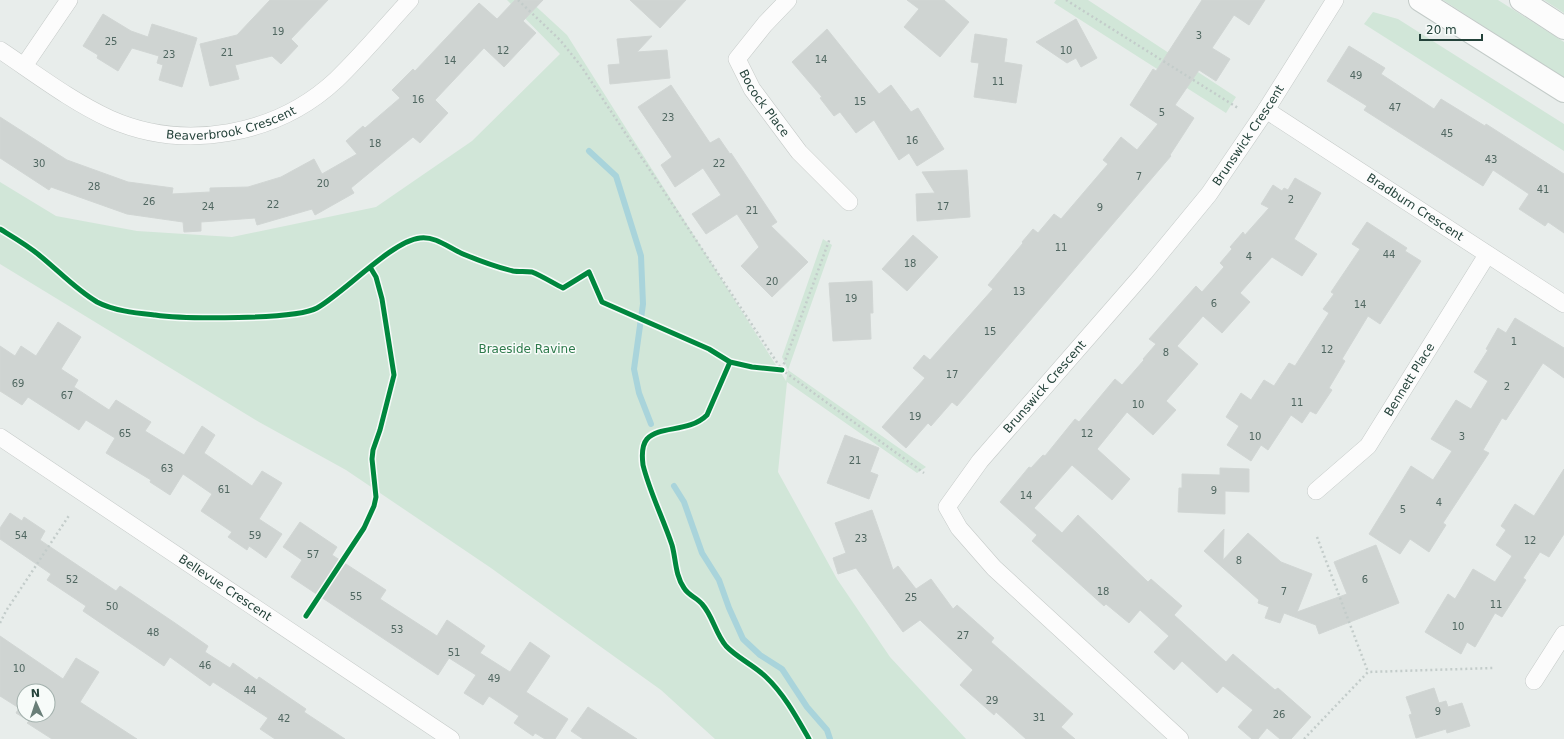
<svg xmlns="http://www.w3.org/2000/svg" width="1564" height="739" font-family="'DejaVu Sans',sans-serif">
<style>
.green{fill:#d1e6d8}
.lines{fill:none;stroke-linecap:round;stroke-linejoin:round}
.stream{stroke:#a9d4db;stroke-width:6}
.building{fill:#cfd4d2;stroke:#d1d6d4;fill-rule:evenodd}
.minor-casing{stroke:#c5cac8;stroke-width:18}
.secondary-casing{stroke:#c3cbc8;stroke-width:24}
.path{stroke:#c3ccca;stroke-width:2.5;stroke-dasharray:2 3;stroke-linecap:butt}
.minor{stroke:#fcfcfc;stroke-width:17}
.secondary{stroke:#fcfcfc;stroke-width:22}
.cycleway-casing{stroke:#f7fbf9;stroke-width:8}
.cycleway{stroke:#00873e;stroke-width:5}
.labels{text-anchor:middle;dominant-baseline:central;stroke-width:3;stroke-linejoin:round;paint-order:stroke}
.number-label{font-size:10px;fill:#506761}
.street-label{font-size:12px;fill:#24423a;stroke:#f7fbf9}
.park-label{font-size:12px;fill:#2d7a4b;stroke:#f7fbf9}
</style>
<rect width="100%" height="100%" fill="#e8edeb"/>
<!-- green -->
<path class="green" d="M507,0H529L567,35L786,381L788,370L782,357L823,239L832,245L788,370L926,467L917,473L787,382L778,472L837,579L890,657L966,739H715L661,690L491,568L346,470L259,422L0,264V182L56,216L137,231L232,237L376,207L472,141L560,54Z
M1056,0H1088L1236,97L1226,113L1054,3Z
M1443,0H1498L1564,42V78Z
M1544,0H1564V13Z
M1373,12L1398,19L1564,124V151L1364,24Z"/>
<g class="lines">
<!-- stream -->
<path class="stream" d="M589,151L616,176L641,256L643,304L634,369L639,393L651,424
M674,486L684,502L702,553L719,580L729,608L743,639L760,655L782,669L807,707L827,730L830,739"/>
</g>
<!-- building -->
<path class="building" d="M270,0H328L291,39L298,46L281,64L272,56L235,65L239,79L210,86L200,44L237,35Z
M515,0H543L523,21L536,33L504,67L484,48L435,100L448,113L420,143L413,137L351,188L354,193L315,215L312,209L257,225L255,218L201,222V231L184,232L183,222L127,214L51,187L49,190L0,158V117L67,160L128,182L173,188L172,194L210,192V188L248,187L281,177L314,159L322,174L357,154L346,141L363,126L365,128L400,98L392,90L413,69L415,71L479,3L497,19Z
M630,0H686L660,28Z
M907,0H944L969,22L940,57L904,27L919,9Z
M1202,0H1265L1249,25L1234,15L1212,48L1230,59L1216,81L1199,70L1175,105L1194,118L1170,155L1171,156L957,406L952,402L931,426L928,423L906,448L882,427L925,378L913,368L924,355L930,360L993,289L988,285L1023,243L1022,242L1033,229L1038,233L1054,214L1061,219L1108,164L1103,160L1121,137L1137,150L1158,124L1130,105L1153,69L1156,71Z
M103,14L131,31L148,37L152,24L197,38L182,87L159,80L163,65L157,63L159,56L132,48L118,71L97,58L98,55L83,46Z
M1076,19L1097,58L1081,67L1076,58L1067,63L1036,42Z
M827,29L879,94L891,85L911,112L918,108L944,149L917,166L909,153L899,160L874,120L856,133L840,112L834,116L820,98L822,97L792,62Z
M975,34L1007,39L1004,62L1022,65L1016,103L974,97L979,63L971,62Z
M652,36L637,52L667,50L670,78L610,84L608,65L620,64L617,39Z
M1349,46L1385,68L1381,74L1434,109L1441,99L1485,126L1486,124L1564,174V233L1548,222L1545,226L1519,209L1529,194L1493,170L1483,186L1364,110L1367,106L1327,81Z
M671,85L710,143L719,138L730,154L731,153L777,222L771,226L808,262L772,297L741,266L759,247L737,214L706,234L692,214L721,195L703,168L675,187L661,165L672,157L638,107Z
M967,170L970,217L917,221L916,194L935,193L922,172Z
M1295,178L1321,193L1294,239L1317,254L1302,276L1272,257L1240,293L1250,302L1222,333L1203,316L1177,346L1198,364L1166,401L1176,410L1153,435L1127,412L1097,449L1130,479L1112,500L1072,465L1034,508L1062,533L1078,515L1148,582L1151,579L1182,606L1174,615L1226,662L1233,654L1275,690L1278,688L1311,717L1291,739H1280L1267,728L1258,739H1252L1238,727L1253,710L1223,686L1217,693L1182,661L1174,670L1154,652L1169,636L1140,610L1129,623L1106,604L1104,606L1032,541L1037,535L1000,502L1029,467L1031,468L1043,455L1045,456L1075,419L1079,422L1115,379L1122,385L1144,360L1143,359L1156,344L1149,339L1196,286L1202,292L1224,267L1220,263L1232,249L1230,247L1243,232L1245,235L1269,208L1261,204L1273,185L1282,191L1284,188L1288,190Z
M1367,222L1407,248L1405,251L1421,261L1380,324L1368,316L1342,359L1345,361L1329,388L1332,390L1316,414L1310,411L1302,423L1291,415L1268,450L1261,445L1251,461L1227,445L1239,426L1226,417L1241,393L1251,400L1264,380L1274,386L1289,363L1295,366L1329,313L1323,309L1334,294L1331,292L1360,249L1352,244Z
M913,235L938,257L907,291L882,269Z
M872,281L873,313H870L871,339L833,341L829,283Z
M1515,318L1564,348V378L1543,363L1506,420L1502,418L1483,450L1489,453L1443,523L1446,525L1429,552L1410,539L1400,554L1369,534L1411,466L1433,480L1452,451L1431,439L1456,400L1471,409L1488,381L1474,372L1488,350L1486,349L1498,328L1506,333Z
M58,322L81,337L61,369L78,380L74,387L109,410L116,400L151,422L145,431L184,455L202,426L215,435L204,453L252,486L262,471L282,483L259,519L282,534L266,558L249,546L247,550L228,537L232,532L201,511L212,494L183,474L170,495L150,482L151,480L106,453L115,438L86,420L79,430L28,397L22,405L0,391V346L15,356L21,346L36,356Z
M845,435L879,448L870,472L878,475L869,499L827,483Z
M1220,468L1249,469V492L1225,491V514L1178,512L1179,488H1182V474L1220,475Z
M1564,469V534L1549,557L1540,552L1523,578L1526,580L1502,617L1495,613L1475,647L1467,642L1461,654L1425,632L1448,594L1455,599L1473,569L1495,582L1512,556L1496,545L1506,530L1501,526L1515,504L1534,516Z
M872,510L893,570L898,566L916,589L931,579L953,609L957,605L994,638L991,642L1073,714L1061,727L1075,739H1026L996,712L994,715L960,685L973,670L920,620L903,632L856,568L838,574L833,558L846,553L835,523Z
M10,513L22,521L24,517L45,531L40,540L116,591L120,586L175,623L208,646L205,652L230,668L233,663L257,680L259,677L306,709L304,712L345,739H275L260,729L268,718L213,682L210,686L170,657L164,666L83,611L86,606L47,580L51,574L0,539V528Z
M300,522L337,547L332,555L386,590L380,599L437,636L447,620L485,646L480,653L510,672L530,642L550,656L526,692L568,719L555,739H545L535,733L533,736L514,723L519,716L489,696L483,705L464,693L476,675L449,658L438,675L291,577L302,560L283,547Z
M1224,529L1223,560L1248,533L1281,562L1312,574L1297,612L1347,594L1334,562L1376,545L1399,603L1319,634L1316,625L1284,613L1280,623L1265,618L1269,607L1258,603L1259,600L1204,551Z
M0,636L63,679L76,658L99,672L80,702L137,739H52L27,723L29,721L16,713L19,708L0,696ZM24,691H48V715H24Z
M1434,688L1439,703L1446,701L1448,707L1462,703L1470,726L1447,733L1446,729L1416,738L1409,715L1412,714L1406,697Z
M588,707L637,739H583L571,731Z"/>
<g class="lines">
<defs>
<g id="minor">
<path id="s1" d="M788,0L765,24L737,59L752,89L799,152L849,202"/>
<path id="s2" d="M0,50C36,74 71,101 110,119C185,152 277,135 336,80C362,55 386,26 410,0"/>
<path d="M24,66L69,0"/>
<path id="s3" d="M1266,110L1564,304"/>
<path id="s4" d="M0,437L451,739"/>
<path id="s5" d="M1316,491L1368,446L1487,255"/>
<path d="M1534,681L1564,634"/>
<path id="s6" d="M1180,739L994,568L959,528L947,507L980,461L1144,273L1209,194L1266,110L1335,0"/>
</g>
<path id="secondary" d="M1420,0L1564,91
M1521,0L1564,28"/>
</defs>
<!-- minor casing -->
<use href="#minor" class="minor-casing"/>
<!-- secondary casing -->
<use href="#secondary" class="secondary-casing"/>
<!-- path -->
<path class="path" d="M518,0L560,40L581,66L782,370L924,473
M1066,0L1238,108
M782,369L830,238
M1317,537L1368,672
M0,623L6,611L70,514
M1304,739L1368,672L1493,668"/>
<!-- minor -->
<use href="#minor" class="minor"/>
<!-- secondary -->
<use href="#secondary" class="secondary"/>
<defs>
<path id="cycleway" d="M0,229C13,237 27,245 39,255C59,271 75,289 97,302C114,311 136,313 155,315C183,319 296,320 317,308C345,292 392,241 420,238C436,236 449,248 463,254C480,261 495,267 513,271C519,272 526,271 532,272C542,276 553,283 563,288L589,272L602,302L709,349L730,362L707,415C689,433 660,425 647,439C641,446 642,457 643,465C650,493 663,518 672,545C676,559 675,575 684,588C688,595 697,598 702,604C713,616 715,633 726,646C737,658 754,665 766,677C784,694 797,718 809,739
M730,362L752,367L782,370
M306,616L364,528L374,506L376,497L372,459L373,450L380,430L394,375L382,299L376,277L370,267"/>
</defs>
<!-- cycleway casing -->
<use href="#cycleway" class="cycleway-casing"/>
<!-- cycleway -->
<use href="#cycleway" class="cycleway"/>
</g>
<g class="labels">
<!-- number labels -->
<g class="number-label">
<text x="278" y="31">19</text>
<text x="1199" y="35">3</text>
<text x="111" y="41">25</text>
<text x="503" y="50">12</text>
<text x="1066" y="50">10</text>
<text x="227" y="52">21</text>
<text x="169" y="54">23</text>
<text x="821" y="59">14</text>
<text x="450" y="60">14</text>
<text x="1356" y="75">49</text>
<text x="998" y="81">11</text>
<text x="418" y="99">16</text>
<text x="860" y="101">15</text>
<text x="1395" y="107">47</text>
<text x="1162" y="112">5</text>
<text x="668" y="117">23</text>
<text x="1447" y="133">45</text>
<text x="912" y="140">16</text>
<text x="375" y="143">18</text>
<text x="1491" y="159">43</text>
<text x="39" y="163">30</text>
<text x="719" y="163">22</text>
<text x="1139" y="176">7</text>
<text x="323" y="183">20</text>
<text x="94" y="186">28</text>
<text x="1543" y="189">41</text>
<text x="1291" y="199">2</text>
<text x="149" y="201">26</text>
<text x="273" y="204">22</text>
<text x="208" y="206">24</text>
<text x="943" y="206">17</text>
<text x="1100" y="207">9</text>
<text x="752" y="210">21</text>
<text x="1061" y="247">11</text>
<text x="1389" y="254">44</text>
<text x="1249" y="256">4</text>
<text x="910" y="263">18</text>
<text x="772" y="281">20</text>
<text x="1019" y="291">13</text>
<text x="851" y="298">19</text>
<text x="1214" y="303">6</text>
<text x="1360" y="304">14</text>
<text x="990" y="331">15</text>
<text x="1514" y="341">1</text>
<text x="1327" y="349">12</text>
<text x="1166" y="352">8</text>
<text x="952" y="374">17</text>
<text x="18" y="383">69</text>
<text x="1507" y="386">2</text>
<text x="67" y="395">67</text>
<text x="1297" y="402">11</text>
<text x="1138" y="404">10</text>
<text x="915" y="416">19</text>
<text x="125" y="433">65</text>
<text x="1087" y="433">12</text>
<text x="1255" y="436">10</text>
<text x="1462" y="436">3</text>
<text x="855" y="460">21</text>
<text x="167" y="468">63</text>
<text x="224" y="489">61</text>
<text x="1214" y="490">9</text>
<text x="1026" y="495">14</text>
<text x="1439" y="502">4</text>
<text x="1403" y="509">5</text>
<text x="21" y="535">54</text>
<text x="255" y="535">59</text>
<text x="861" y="538">23</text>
<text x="1530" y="540">12</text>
<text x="313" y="554">57</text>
<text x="1239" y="560">8</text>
<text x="72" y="579">52</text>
<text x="1365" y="579">6</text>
<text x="1103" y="591">18</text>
<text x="1284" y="591">7</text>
<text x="356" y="596">55</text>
<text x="911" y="597">25</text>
<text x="1496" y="604">11</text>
<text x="112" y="606">50</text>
<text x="1458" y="626">10</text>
<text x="397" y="629">53</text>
<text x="153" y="632">48</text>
<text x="963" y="635">27</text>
<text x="454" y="652">51</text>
<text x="205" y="665">46</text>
<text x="19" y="668">10</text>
<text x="494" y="678">49</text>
<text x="250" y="690">44</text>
<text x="992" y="700">29</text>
<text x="1438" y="711">9</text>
<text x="1279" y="714">26</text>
<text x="1039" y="717">31</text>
<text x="284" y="718">42</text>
</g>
<!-- street labels -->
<g class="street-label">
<text stroke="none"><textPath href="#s1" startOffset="130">Bocock Place</textPath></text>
<text stroke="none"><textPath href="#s2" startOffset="255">Beaverbrook Crescent</textPath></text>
<text stroke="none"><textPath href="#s6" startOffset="809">Brunswick Crescent</textPath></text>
<text stroke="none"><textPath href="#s3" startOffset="178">Bradburn Crescent</textPath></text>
<text stroke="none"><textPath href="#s5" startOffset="147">Bennett Place</textPath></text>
<text stroke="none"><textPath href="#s6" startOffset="485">Brunswick Crescent</textPath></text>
<text stroke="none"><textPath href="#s4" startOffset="271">Bellevue Crescent</textPath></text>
</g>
<!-- park labels -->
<g class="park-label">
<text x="527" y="349">Braeside Ravine</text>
</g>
</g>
<!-- north arrow -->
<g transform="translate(36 703) rotate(357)"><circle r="19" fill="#f7fbf9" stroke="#a3b1ad"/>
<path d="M0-3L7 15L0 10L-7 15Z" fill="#697e78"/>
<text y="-6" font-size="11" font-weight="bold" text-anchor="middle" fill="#24423a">N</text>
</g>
<!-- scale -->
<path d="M1420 34v6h62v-6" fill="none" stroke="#24423a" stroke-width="2"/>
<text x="1426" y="34" font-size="12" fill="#24423a" stroke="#f7fbf9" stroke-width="3" paint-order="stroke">20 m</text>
</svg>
